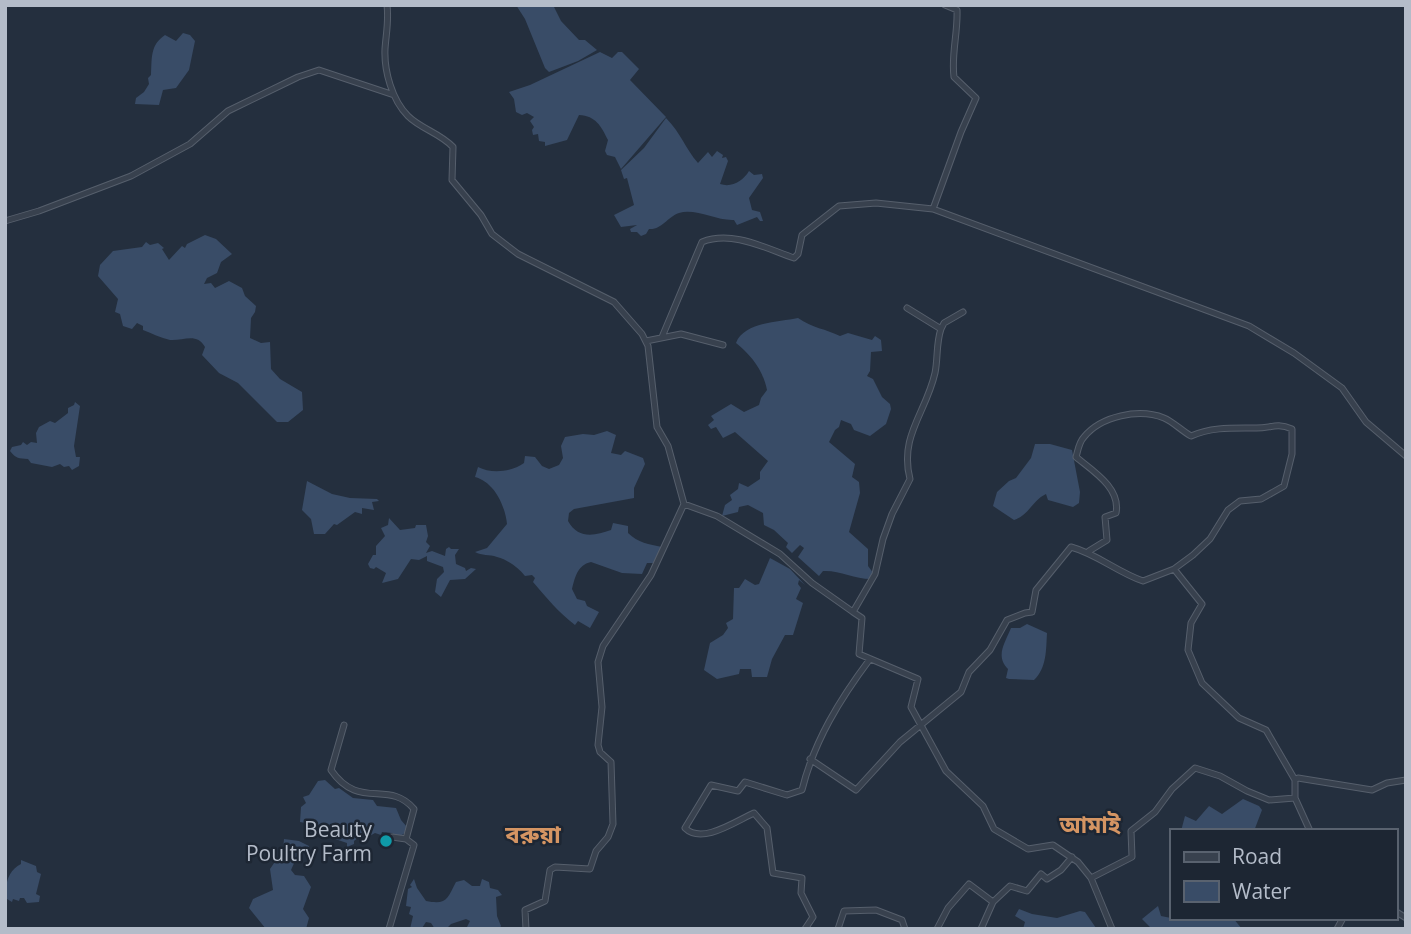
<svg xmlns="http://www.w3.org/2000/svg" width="1411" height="934" font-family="'Open Sans','Noto Sans Bengali',sans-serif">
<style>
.water{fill:#394c67}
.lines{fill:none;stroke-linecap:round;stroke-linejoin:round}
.street-casing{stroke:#565f6c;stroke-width:7}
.street{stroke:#38414e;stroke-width:5}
.culture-dot{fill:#0f9aa8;stroke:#1d2633;stroke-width:2.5}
.labels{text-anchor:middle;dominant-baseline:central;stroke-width:5;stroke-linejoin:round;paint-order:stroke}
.poi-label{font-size:21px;fill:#b4bcc9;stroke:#1d2633;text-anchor:end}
.neighbourhood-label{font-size:23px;font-weight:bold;fill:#d59563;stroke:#1d2633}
.quarter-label{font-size:24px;font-weight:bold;fill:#d59563;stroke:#1d2633}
</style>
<rect width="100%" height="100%" fill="#242f3e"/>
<!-- water -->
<path class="water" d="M516,5H553L561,21L579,40H585L597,50L578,61L549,72L545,68L525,19Z
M183,33L190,35L195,41L189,70L176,88L163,90L159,105L135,104L136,98L144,92L149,84L148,78L151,75C152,58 150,45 165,35L176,41Z
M600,52L612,58L618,52H622L639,69L630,80L666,117L621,169L615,157L607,155L605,151L608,140C601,126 596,116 579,115L567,140L545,146V142L539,141L538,134L533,135L532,130L534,127L530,121L534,117L527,113L522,115L516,112L514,99L509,92L530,85Z
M666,118C681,133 685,148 698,163L708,152L712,157L717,151L723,155L722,158L726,157L728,161L720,184C732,188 743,181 749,171L754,175L762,174L763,178L749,198L752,210L760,212L763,221H760L757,217L737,225L734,220C716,221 696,208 679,213C667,217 662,230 649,229L646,234L641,236L637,232H631L630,229L637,225L621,227L614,215L634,205L627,178L624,179L621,170L644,148Z
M205,235L216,239L232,254L221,262L217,273L207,278L204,284L211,283L215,288L229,281L242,288L245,296L256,306L255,312L251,318L250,338L261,343L270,342L271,369L280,379L302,392L303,410L288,422H277L238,383L219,373L202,355L205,347C197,332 183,341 170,340C161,338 151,333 143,330V326L137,323L132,329L123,326L120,314L115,312L118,299L98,276L100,265L113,251L142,247L146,242L150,245L158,243L164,248L162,249L169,260L182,246L185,248L187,244Z
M798,318C812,328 826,329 840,336L848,333L872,340L875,336L881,340L882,351L871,352L870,371L867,376L873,379L882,397L890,404L891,409L886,424L870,436L854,430L851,424L841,420L839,427L835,430L829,442L855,464L852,477L859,482L860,493L849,532L868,549V566L874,574L871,579C854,579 839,570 823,571L819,576L798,557L804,548L800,545L792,553L786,547L788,543L774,530L764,525L763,513L748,505L739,507L738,512L722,516L725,505L732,500L730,495L738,489L739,483L748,487L760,479V472L768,461L735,432L723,438L716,427L711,429L708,425L714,420L711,416L731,404L744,412L759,405L761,398L767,390C763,370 751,355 736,343C744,322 779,322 798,318Z
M75,402L80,406L74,446L76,457H80L79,466L72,470L69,466L64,467L60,464L52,467L31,463L28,459C19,458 16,459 10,451L12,447L21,445L23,442L27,445L31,442L37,443L36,433L39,427L50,421L55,423L68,413V408L74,405Z
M607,431L616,435L611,453L621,455L625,451L643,458L645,464L634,488V498L574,509L569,513L568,521C578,539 594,536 611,530L613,523L628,526V533C638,543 649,544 662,547L656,563H647L642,574L622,573L591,562C577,565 575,578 572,589L577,599L585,601L587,606L599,612L590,628L578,621L575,625C558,612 547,598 533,582L535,578L532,575L525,576C518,567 508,560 497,557C489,554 482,556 475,552L487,548L507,524C505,505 494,482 475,477L478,467C491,474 512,472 524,463L525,456L535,457L542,466L549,469L559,465L563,458L561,446L565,437L583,434L594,435Z
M1035,444H1050L1072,450L1080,492L1079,503L1073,507L1048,500L1046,494C1033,500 1028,516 1014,520L993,506L997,492L1009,481L1016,478L1031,458Z
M307,481L332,494L350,498L377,499L379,501L372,502L374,510L362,508V514L355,512L337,525L334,524L325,534H314L311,519L302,510Z
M389,518L400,530L415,528L416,525H426L428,536L426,542L430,546L426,553L432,551L445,556L446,549L449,547L451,549H459L455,555L456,564L465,568L466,571L471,568L476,569L465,579L450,580L441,597L435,592L437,579L444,572L443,567L427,561V556L419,560L411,559L398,579L382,583L386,573L376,567L374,569L370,568L368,564L373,555H376V546L385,536L381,528L388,525Z
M770,558L790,569L805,585L799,580L798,584L801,588L796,599L803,603L793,635H785L772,659L767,677H752L751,669H740L739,674L717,679L704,670L710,643L723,635L728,628L726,623L733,619L734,588H739L745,579L755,585L759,584Z
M1027,624L1047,633C1046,649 1047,668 1034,680L1009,679L1006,678L1008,669C995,656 1005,643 1011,628H1020Z
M325,780L335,789L339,788L353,798L373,800L377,806L396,808L401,820L407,827L406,832L398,838L392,833L382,832L381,835L375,833L366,838L359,837L354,841V844L347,847V843L329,837L330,834L311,824L300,822L301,807L306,803L303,797L309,795L318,781Z
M1243,799L1259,806L1262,810L1254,831H1181L1185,816L1196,821L1209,806L1222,814Z
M284,839L299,841L309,846L308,851L300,850L291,870L295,875L304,876L311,887L303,909L309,918L306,929H266L249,908L253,899L273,890L270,869L283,850Z
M21,860L36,866L37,872L41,874L36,894L40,896L39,902L27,903L24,898H20L19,901L13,899L12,902L7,899C4,883 9,870 21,864Z
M414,879L417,888L426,901C447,905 447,899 456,882L464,880L472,886H480L482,879L489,882L490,888L498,890L502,895L496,897L497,916L501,926L499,929H466L470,921L466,919L451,924L446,929H435L431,923L426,922L422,928L410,929L413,916L409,914L411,907L406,906L408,889L412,887L410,885Z
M1158,906L1161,916L1171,918H1233L1242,929H1152L1142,919Z
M1019,909L1032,914L1057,918L1080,911L1085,912L1096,928L1023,929L1025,922L1015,916Z"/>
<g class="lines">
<defs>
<path id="street" d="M387,5C389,21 386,34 385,49C384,71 392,100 408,116C421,129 440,133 453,147L452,180L481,215L492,234L518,254L614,302L642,334L648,346L657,427L668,446L684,504L651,575L603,646L598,662L602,707L598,745L600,752L611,762L613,824L608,837L596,851L590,869L555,867L550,870L545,901L525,910L526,929
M933,209L961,132L976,98L954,77C951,55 958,33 957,10L945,5
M5,221L39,211L131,176L190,144L228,111L298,77L319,70L394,95
M907,308L941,329
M662,337L702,242C732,230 765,248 794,258L798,254L802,235L839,206L876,203L933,209L1249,326L1294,353L1342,388L1366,422L1406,456
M646,341L681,334L723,345
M684,504L717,516L780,554L812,583L853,612L875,574L883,539L892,514L910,479C899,436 926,413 935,373C938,359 936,343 941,329L944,323L963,312
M1174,569L1202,604L1191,623L1188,650L1202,683L1239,718L1266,730L1295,780
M853,612L862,618L859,654L918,679L911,707L946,771L983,806L994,829L1028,849L1053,845L1078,862L1091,878L1132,857L1131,831L1155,812L1172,789L1195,768L1220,776L1247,791L1269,800L1295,798V780L1298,778L1372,790L1387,783L1406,780
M344,725L331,770C359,811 389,779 414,809L406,839L414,845L389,929
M810,759L856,790L900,742L961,692L969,672L990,650L1007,620L1025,613L1032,612L1036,590L1071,547C1097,554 1117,572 1143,581L1174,569L1193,555L1210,539L1228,510L1240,501L1261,499L1284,486L1292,454V429C1275,422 1270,429 1254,428C1232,428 1211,427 1191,436C1182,431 1172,421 1164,418C1139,408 1101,416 1084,437C1079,442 1078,450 1076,457C1093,471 1121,488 1116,513L1105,517L1107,540L1089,551
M1295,798L1310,831
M392,837L406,839
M1091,878L1112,929
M1395,911L1406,918
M805,929L813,917L801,893L802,878L773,873L767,828L754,813C736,821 702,845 685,828L711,785L738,791L745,782L787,795L802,790C814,741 840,699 870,659
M838,929L844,911L876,910L902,920L905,929
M937,929L948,908L969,884L993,902
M981,929L993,902L1010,886L1027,891L1041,874L1047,879L1061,870L1072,857
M1337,929L1343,918"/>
</defs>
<!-- street casing -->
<use href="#street" class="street-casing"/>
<!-- street -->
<use href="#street" class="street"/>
</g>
<!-- markers -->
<circle class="culture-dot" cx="386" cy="841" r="7"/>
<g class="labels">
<!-- poi labels -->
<g class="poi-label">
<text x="372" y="829">Beauty<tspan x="372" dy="24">Poultry Farm</tspan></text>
</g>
<!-- neighbourhood labels -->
<g class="neighbourhood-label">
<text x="1090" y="824">আমাই</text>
</g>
<!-- quarter labels -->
<g class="quarter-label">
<text x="533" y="833">বরুয়া</text>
</g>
</g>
<!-- border -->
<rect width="1411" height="934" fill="none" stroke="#b4bcc9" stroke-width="14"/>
<!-- legend -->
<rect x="1170" y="829" width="228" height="91" fill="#1d2633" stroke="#59626f" stroke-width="2"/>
<rect x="1184" y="852" width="35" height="10" fill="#38414e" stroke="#59626f" stroke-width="2"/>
<text x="1232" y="864" font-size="21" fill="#b4bcc9">Road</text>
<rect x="1184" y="881" width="35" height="21" fill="#394c67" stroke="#59626f" stroke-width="2"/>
<text x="1232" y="899" font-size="21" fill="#b4bcc9">Water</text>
</svg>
